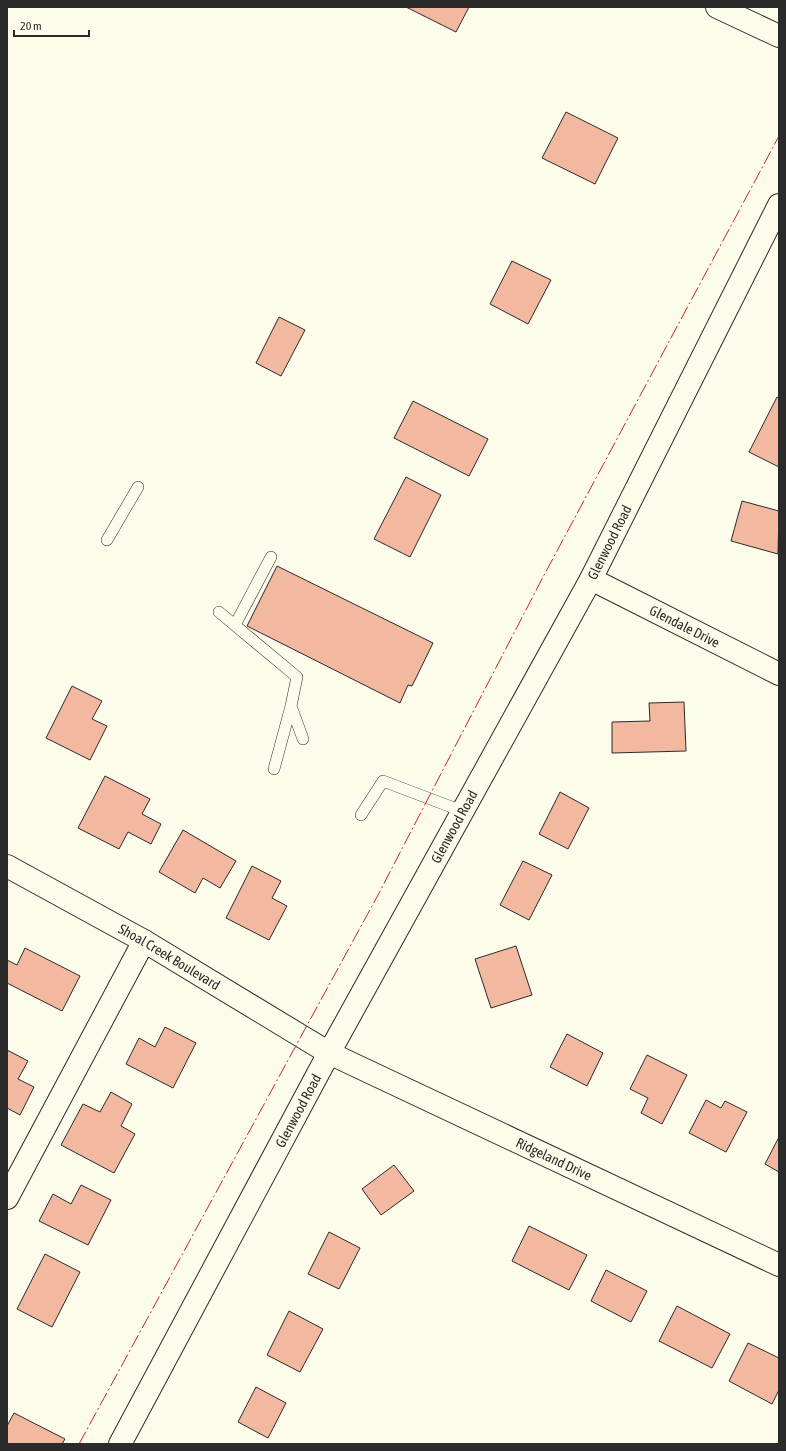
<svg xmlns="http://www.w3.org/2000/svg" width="786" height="1451" font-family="'Asap Condensed',sans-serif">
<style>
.building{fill:#f2b8a0;stroke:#2b2b2b}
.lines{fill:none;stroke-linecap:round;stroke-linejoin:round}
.service-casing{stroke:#2b2b2b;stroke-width:12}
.minor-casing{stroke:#2b2b2b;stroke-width:24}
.secondary-casing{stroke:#2b2b2b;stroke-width:24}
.service{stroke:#fdfbea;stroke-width:11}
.minor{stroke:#fdfbea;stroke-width:22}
.secondary{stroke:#fdfbea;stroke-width:22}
.power{stroke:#c62828;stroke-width:1;stroke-dasharray:14 3 2 3;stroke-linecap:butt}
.labels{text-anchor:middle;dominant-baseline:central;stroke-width:3;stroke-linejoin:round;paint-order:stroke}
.street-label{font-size:14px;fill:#2b2b2b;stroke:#fdfbea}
</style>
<rect width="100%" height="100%" fill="#fdfbea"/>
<!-- building -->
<path class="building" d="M406,7H469L456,32Z
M566,112L618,138L595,184L542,158Z
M512,261L551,280L528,324L490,304Z
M279,317L305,330L281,376L256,363Z
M777,397L779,398V467L749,452Z
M413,401L488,439L469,476L394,438Z
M406,477L441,495L410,557L374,539Z
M742,501L779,511L778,554L731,541Z
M277,566L433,643L412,686L408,685L400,703L247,626Z
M72,686L102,701L92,719L107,726L90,760L46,738Z
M684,702L686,751L612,753V722L650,721L649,703Z
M105,776L150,799L142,814L161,824L151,844L128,832L119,849L78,828Z
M560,792L589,808L568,849L539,834Z
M183,830L236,861L220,888L203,878L195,893L159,872Z
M523,861L552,875L529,920L500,905Z
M252,866L281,881L272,898L287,906L269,940L226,918Z
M516,946L532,995L491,1008L475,959Z
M25,948L80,976L62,1011L7,983V960L17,965Z
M165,1027L196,1043L173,1088L126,1064L139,1038L155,1047Z
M567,1034L603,1053L587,1086L550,1067Z
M7,1050L28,1061L18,1079L34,1087L20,1115L7,1108Z
M647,1055L687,1075L662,1124L641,1113L648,1098L630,1089Z
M111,1092L132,1104L121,1126L135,1134L114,1173L61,1145L83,1104L100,1112Z
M706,1100L721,1108L725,1101L747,1112L726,1152L689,1133Z
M779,1137V1172L765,1164Z
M394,1165L414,1191L381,1215L362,1189Z
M81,1185L111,1200L88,1245L39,1221L53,1194L71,1204Z
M529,1226L587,1255L569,1290L512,1261Z
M329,1232L360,1248L339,1289L308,1274Z
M45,1254L80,1272L52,1327L17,1309Z
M606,1270L647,1291L631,1322L591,1301Z
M677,1306L730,1334L712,1368L659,1341Z
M289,1311L323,1329L300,1372L267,1355Z
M748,1343L779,1358V1390L772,1404L729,1381Z
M256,1387L286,1403L268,1438L238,1422Z
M14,1413L65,1439L62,1444H7V1426Z"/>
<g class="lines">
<defs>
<path id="service" d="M107,540L138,487
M219,612L297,677L291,706L274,769
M235,625L271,557
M291,706L303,739
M361,815L383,781L462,811"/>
<g id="minor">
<path d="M717,7L779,36"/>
<path id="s1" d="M591,579L779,674"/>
<path id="s2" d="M7,866L144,941L329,1053L779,1265"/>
<path d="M7,1198L144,941"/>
</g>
<g id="secondary">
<path id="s3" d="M120,1444L329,1053L591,579L779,205"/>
</g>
</defs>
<!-- service casing -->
<use href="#service" class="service-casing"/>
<!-- minor casing -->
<use href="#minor" class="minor-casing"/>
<!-- secondary casing -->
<use href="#secondary" class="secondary-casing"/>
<!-- service -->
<use href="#service" class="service"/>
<!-- minor -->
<use href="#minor" class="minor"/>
<!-- secondary -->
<use href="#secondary" class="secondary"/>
<!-- power -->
<path class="power" d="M79,1444L378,895L542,579L779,136"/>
</g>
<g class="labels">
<!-- street labels -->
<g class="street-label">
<text stroke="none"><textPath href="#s3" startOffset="1026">Glenwood Road</textPath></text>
<text stroke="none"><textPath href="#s1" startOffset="105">Glendale Drive</textPath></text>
<text stroke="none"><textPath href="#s3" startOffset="702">Glenwood Road</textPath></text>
<text stroke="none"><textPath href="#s2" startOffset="186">Shoal Creek Boulevard</textPath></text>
<text stroke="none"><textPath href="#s3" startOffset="378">Glenwood Road</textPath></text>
<text stroke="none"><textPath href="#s2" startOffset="621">Ridgeland Drive</textPath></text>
</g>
</g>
<!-- border -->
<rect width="786" height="1451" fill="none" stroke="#2b2b2b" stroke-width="16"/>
<!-- scale -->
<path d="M14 30v6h75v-6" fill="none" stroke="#2b2b2b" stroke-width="2"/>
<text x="20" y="30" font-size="12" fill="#2b2b2b" stroke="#fdfbea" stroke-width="3" paint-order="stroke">20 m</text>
</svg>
